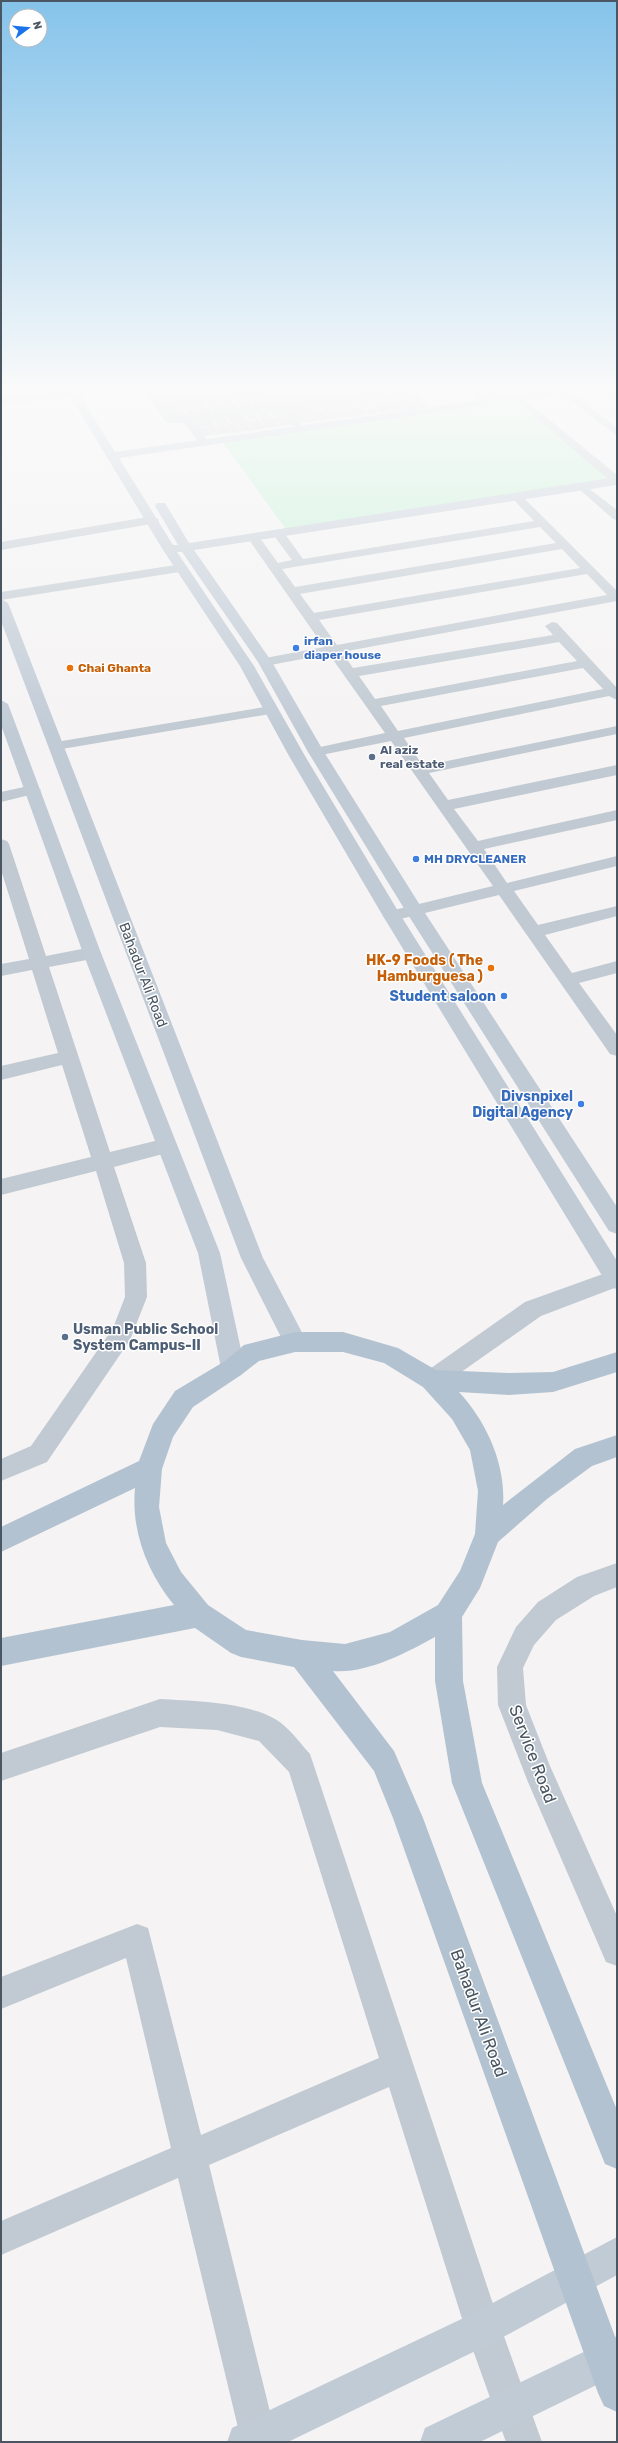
<svg xmlns="http://www.w3.org/2000/svg" width="618" height="2443" font-family="Rubik,sans-serif">
<style>
.green{fill:#c3f1d5}
.building{fill:#cdcfd5;stroke:#d7d9de}
.lines{fill:none;stroke-linecap:round;stroke-linejoin:round}
.street{fill:#c1cad2;fill-rule:evenodd}
.secondary{fill:#c1cbd6;fill-rule:evenodd}
.primary{fill:#b3c2d1;fill-rule:evenodd}
.shop-dot{fill:#3f7fe0;stroke:#fff;stroke-width:1.5}
.food-dot{fill:#e8710a;stroke:#fff;stroke-width:1.5}
.service-dot{fill:#5c6f8a;stroke:#fff;stroke-width:1.5}
.labels{text-anchor:middle;dominant-baseline:central;stroke-width:3;stroke-linejoin:round;paint-order:stroke}
.far-shop-label{font-size:12px;font-weight:bold;fill:#366cbe;stroke:#fff;text-anchor:start}
.far-food-label{font-size:12px;font-weight:bold;fill:#c56008;stroke:#fff;text-anchor:start}
.far-service-label{font-size:12px;font-weight:bold;fill:#4e5e75;stroke:#fff;text-anchor:start}
.food-label{font-size:14px;font-weight:bold;fill:#c56008;stroke:#fff;text-anchor:end}
.street-label{font-size:14px;fill:#4a5661;stroke:#fff}
.shop-label{font-size:14px;font-weight:bold;fill:#366cbe;stroke:#fff;text-anchor:end}
.service-label{font-size:14px;font-weight:bold;fill:#4e5e75;stroke:#fff;text-anchor:start}
.near-street-label{font-size:17px;fill:#4a5661;stroke:#fff}
</style>
<rect width="100%" height="100%" fill="#f5f3f3"/>
<!-- green -->
<path class="green" d="M518,397L617,481L288,532L221,440Z"/>
<!-- building -->
<path class="building" d="M151,391H168L170,394L154,396Z
M197,391L201,397L190,399L186,393Z
M198,391H210L214,396L202,397Z
M211,391H225L227,394L215,396Z
M275,391H287L290,395L279,396Z
M319,391H330L335,397L325,398Z
M331,391H344L348,395L336,397Z
M345,391H357L359,394L349,395Z
M486,391H502L506,395L492,397Z
M504,391H516L519,394L508,395Z
M267,392L272,397L261,399L256,393Z
M318,392L324,398L312,400L307,393Z
M401,392L406,399L396,400L390,394Z
M184,393L188,399L176,400L172,394Z
M306,393L311,400L298,401L293,394Z
M254,394L259,399L248,401L244,395Z
M387,394L393,400L382,402L376,395Z
M171,395L175,401L159,402L155,396Z
M242,395L247,401L237,402L232,397Z
M292,395L297,402L285,403L280,396Z
M375,396L381,402L369,403L364,397Z
M230,397L234,402L223,404L219,399Z
M363,397L369,404L357,405L351,398Z
M350,398L356,406L347,407L341,399Z
M216,399L220,404L210,406L205,400Z
M270,399L275,405L267,406L262,400Z
M340,399L346,407L337,408L331,400Z
M408,399L417,408L405,410L396,401Z
M260,400L265,406L254,407L250,401Z
M203,401L207,406L197,408L192,402Z
M248,401L252,408L241,409L237,403Z
M329,401L335,409L324,410L318,403Z
M395,401L403,410L393,411L384,402Z
M190,402L195,408L183,410L179,404Z
M383,402L391,411L381,413L373,403Z
M235,403L239,410L228,411L224,404Z
M317,403L322,411L311,412L306,404Z
M178,404L182,410L168,412L163,406Z
M371,404L379,413L368,414L361,405Z
M222,405L226,412L215,413L211,406Z
M305,405L310,412L303,413L297,406Z
M297,406L302,413L290,415L285,407Z
M360,406L367,414L356,416L350,407Z
M209,407L214,414L202,415L197,408Z
M278,408L284,415L274,416L268,409Z
M349,408L355,416L345,417L338,409Z
M196,409L200,415L189,417L185,410Z
M338,409L344,417L331,419L325,411Z
M266,410L271,417L261,418L255,411Z
M183,411L188,417L173,419L168,412Z
M323,411L330,419L317,421L311,413Z
M253,412L259,419L249,420L243,413Z
M242,413L247,421L231,423L226,415Z
M310,413L316,421L308,422L302,414Z
M300,414L307,422L300,423L293,415Z
M224,416L229,423L217,424L212,417Z
M285,416L292,424L281,426L274,418Z
M211,418L215,425L197,427L193,420Z
M273,418L280,426L267,428L261,419Z
M259,420L266,428L255,430L249,421Z
M248,421L254,430L242,431L237,422Z
M236,423L242,432L231,433L225,424Z
M224,424L230,433L221,434L216,425Z
M215,426L220,434L213,435L208,427Z
M207,427L212,435L203,436L198,428Z"/>
<g class="lines">
<!-- street -->
<path class="street" d="M62,391H89L84,394L1,405V399Z
M144,391H154L162,402L243,391H270L265,394L166,407L174,417L274,404L269,397L274,394L278,395L284,403L376,391H413L432,410L431,412H423L402,392L289,409L305,429L300,432L296,431L279,410L194,421L209,442L204,445L200,444L184,423H167Z
M472,391H482L492,402L491,404H483Z
M559,391H570L617,428V436Z
M603,391H614L617,393V401Z
M518,394L617,475V484L613,483L514,399V395Z
M583,484L617,510V520L613,519L579,489V485Z
M517,494L521,495L617,591V601L342,652L353,668L553,635L545,626L552,622L557,623L617,688V700L609,696L404,738L423,766L617,726V734L429,773L448,800L617,765V775L454,809L478,841L617,810V820L484,849L507,883L617,856V866L514,891L538,925L617,906V916L545,935L572,973L617,961V973L579,983L617,1035V1056L610,1054L499,895L392,921L386,920L383,916L386,912L493,886L391,741L316,756L311,755L309,752L311,749L385,733L329,654L265,666L258,662L265,658L324,647L247,537L249,534H257L278,563L292,560L272,533L278,529L282,530L303,559L534,521L511,497ZM540,527L556,543L295,587L282,569ZM562,549L580,568L314,613L300,594ZM587,574L607,595L337,645L319,620ZM559,642L577,661L375,699L359,676ZM583,668L603,689L398,731L381,706Z
M153,516L159,520L157,523L1,550V542Z
M182,564L188,568L186,571L1,600V592Z
M271,706L278,710L276,713L56,750L49,746L56,742Z
M33,785L41,790L38,793L1,802V792Z
M1,839L7,841L9,844L46,956L92,947L98,949L101,953L98,957L92,959L49,967L110,1152L167,1138L174,1141L177,1146L174,1151L114,1167L146,1263L147,1297L130,1340L47,1462L1,1481V1459L31,1446L113,1328L125,1297L124,1263L96,1171L1,1195V1179L91,1157L62,1065L1,1080V1066L58,1053L32,970L1,976V964L29,959L1,870Z
M617,1269V1287L541,1316L440,1387L432,1390L424,1387L420,1380L424,1373L525,1302Z
M617,1563V1587L594,1596L556,1620L534,1645L523,1668L526,1705L550,1766L617,1916V1966L606,1962L528,1782L498,1705L497,1667L516,1627L538,1602L577,1577Z
M160,1699C194,1701 245,1702 275,1719C288,1726 300,1743 310,1754L501,2328L542,2442H506L465,2328L389,2087L209,2165L276,2436L274,2442H242L240,2436L178,2178L1,2255V2221L171,2148L126,1958L1,2009V1977L137,1924L148,1928L201,2135L379,2058L289,1772L259,1741L217,1730L160,1727L1,1781V1753Z"/>
<!-- secondary -->
<path class="secondary" d="M67,391H77L115,452L543,391H569L564,394L119,458L173,545H178L155,506L157,503H165L189,543L617,477V485L194,550L272,662L324,752L423,910L617,1207V1234L609,1231L405,910L308,752L258,662L182,552H177L254,666L305,756L401,916L617,1261V1289L609,1287L383,916L289,756L240,666L163,550Z
M1,599L8,603L263,1258L307,1342L303,1349L295,1352L287,1349L241,1258L1,621Z
M1,700L8,704L101,953L220,1253L245,1368L241,1375L233,1378L225,1375L221,1368L198,1253L83,953L1,725Z
M617,2237V2275L496,2341L288,2442H227L232,2428L470,2315Z
M617,2336V2375L480,2442H420L425,2428Z"/>
<!-- primary -->
<path class="primary" d="M295,1332H343L398,1348L436,1370L509,1373L553,1372L617,1352V1372L553,1392L509,1395L459,1392C486,1421 506,1464 503,1505L575,1449L617,1435V1457L592,1466L547,1499L498,1542L480,1588L462,1617L463,1681L482,1783L617,2110V2169L605,2164L452,1783L435,1681V1637C406,1653 366,1674 333,1671L394,1751L423,1818L617,2342V2412L604,2406L598,2393L393,1818L374,1771L294,1667L241,1657L231,1653L195,1628L1,1666V1638L174,1605C147,1572 131,1531 135,1488L1,1552V1527L139,1461L153,1424L175,1391L225,1361L244,1345ZM295,1352H343L384,1363L423,1387L452,1419L470,1450L478,1491L475,1534L460,1571L438,1605L390,1632L345,1644L302,1640L246,1630L208,1605L181,1572L166,1543L159,1507L162,1469L173,1437L193,1407L241,1375L259,1361Z"/>
</g>
<!-- sky -->
<linearGradient id="sky" x2="0" y2="1"><stop stop-color="#85c3ea"/><stop offset="0.53" stop-color="#fafafa"/><stop offset="1" stop-color="#fafafa" stop-opacity="0"/></linearGradient>
<rect width="618" height="733" fill="url(#sky)"/>
<!-- markers -->
<g class="shop-dot">
<circle cx="296" cy="648" r="4"/>
<circle cx="416" cy="859" r="4"/>
<circle cx="504" cy="996" r="4"/>
<circle cx="581" cy="1104" r="4"/>
</g>
<g class="food-dot">
<circle cx="70" cy="668" r="4"/>
<circle cx="491" cy="968" r="4"/>
</g>
<g class="service-dot">
<circle cx="372" cy="757" r="4"/>
<circle cx="65" cy="1337" r="4"/>
</g>
<g class="labels">
<!-- far-shop labels -->
<g class="far-shop-label">
<text x="304" y="641">irfan<tspan x="304" dy="14">diaper house</tspan></text>
<text x="424" y="859">MH DRYCLEANER</text>
</g>
<!-- far-food labels -->
<g class="far-food-label">
<text x="78" y="668">Chai Ghanta</text>
</g>
<!-- far-service labels -->
<g class="far-service-label">
<text x="380" y="750">Al aziz<tspan x="380" dy="14">real estate</tspan></text>
</g>
<!-- food labels -->
<g class="food-label">
<text x="483" y="960">HK-9 Foods ( The<tspan x="483" dy="16">Hamburguesa )</tspan></text>
</g>
<!-- street labels -->
<g class="street-label">
<text transform="translate(143 975) rotate(69)">Bahadur Ali Road</text>
</g>
<!-- shop labels -->
<g class="shop-label">
<text x="496" y="996">Student saloon</text>
<text x="573" y="1096">Divsnpixel<tspan x="573" dy="16">Digital Agency</tspan></text>
</g>
<!-- service labels -->
<g class="service-label">
<text x="73" y="1329">Usman Public School<tspan x="73" dy="16">System Campus-II</tspan></text>
</g>
<!-- near-street labels -->
<g class="near-street-label">
<text transform="translate(533 1754) rotate(69)">Service Road</text>
<text transform="translate(479 2013) rotate(70)">Bahadur Ali Road</text>
</g>
</g>
<!-- border -->
<rect width="618" height="2443" fill="none" stroke="#4a5661" stroke-width="4"/>
<!-- north arrow -->
<g transform="translate(28 28) rotate(74)"><circle r="19" fill="#ffffff" stroke="#b7bbc0"/>
<path d="M0-3L7 15L0 10L-7 15Z" fill="#1a73e8"/>
<text y="-6" font-size="11" font-weight="bold" text-anchor="middle" fill="#4a5661">N</text>
</g>
</svg>
